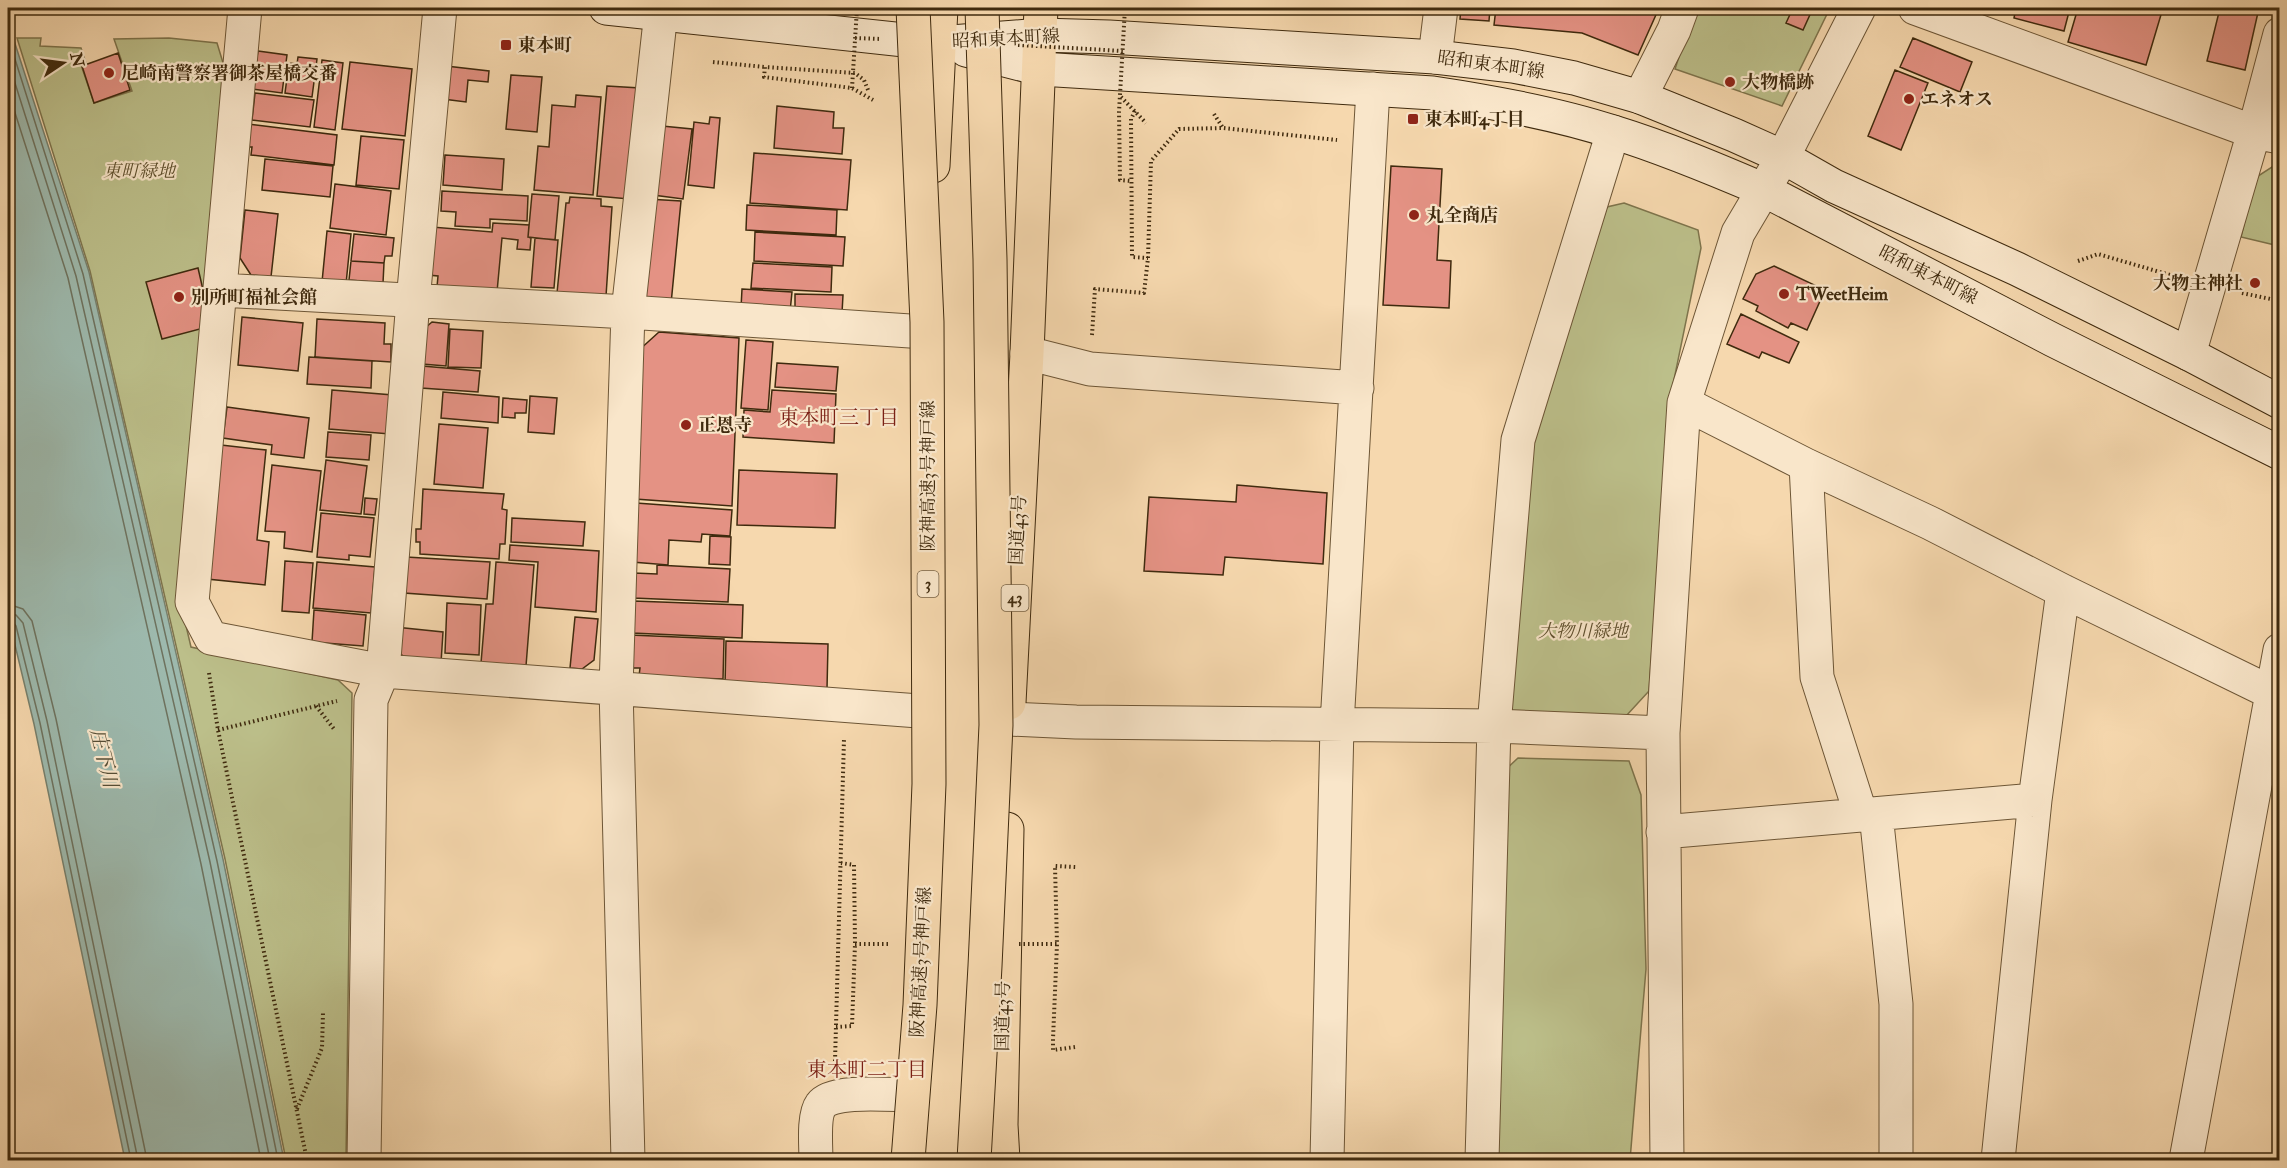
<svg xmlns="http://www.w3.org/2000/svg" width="2287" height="1168" font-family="'IM FELL Double Pica','Noto Serif JP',serif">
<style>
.green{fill:#bcbf8a;stroke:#7e744c;stroke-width:1.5}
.water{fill:#9db9ad;stroke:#77806d;stroke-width:1.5}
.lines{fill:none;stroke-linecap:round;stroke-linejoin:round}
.shore{stroke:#6e725e;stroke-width:1.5}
.building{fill:#e49284;stroke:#3f2a0e;stroke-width:1.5}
.street-casing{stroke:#6d5636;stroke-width:35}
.secondary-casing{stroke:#3f2a0e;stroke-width:35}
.highway-casing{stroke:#3f2a0e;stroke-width:35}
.path{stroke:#3f2a0e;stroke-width:4;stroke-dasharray:1.5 3;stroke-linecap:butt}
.street{stroke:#f9e6ca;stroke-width:33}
.secondary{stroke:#f9e6ca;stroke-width:33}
.highway{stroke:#f6d8ae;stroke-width:33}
.highway-bridge-casing{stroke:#3f2a0e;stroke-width:35;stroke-linecap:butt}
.path-bridge{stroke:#3f2a0e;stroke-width:4;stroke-dasharray:1.5 3;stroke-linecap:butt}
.highway-bridge{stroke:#f6d8ae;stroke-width:33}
.poi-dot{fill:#8f2418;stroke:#f9e6ca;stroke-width:2}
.labels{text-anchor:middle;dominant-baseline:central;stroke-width:4.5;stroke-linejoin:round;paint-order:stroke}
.shield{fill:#f9e6ca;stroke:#776246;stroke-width:1.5}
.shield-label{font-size:16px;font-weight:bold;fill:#3f2a0e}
.street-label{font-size:18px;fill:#3f2a0e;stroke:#f9e6ca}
.poi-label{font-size:18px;font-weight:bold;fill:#3f2a0e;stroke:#f9e6ca;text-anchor:start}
.park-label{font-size:18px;font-style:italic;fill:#5e4f2d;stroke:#f9e6ca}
.neighbourhood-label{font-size:20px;fill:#7a1f14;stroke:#f9e6ca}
.water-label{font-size:20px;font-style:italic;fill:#564e36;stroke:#f9e6ca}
</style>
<rect width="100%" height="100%" fill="#f6d8ae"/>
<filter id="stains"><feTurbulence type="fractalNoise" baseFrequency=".00333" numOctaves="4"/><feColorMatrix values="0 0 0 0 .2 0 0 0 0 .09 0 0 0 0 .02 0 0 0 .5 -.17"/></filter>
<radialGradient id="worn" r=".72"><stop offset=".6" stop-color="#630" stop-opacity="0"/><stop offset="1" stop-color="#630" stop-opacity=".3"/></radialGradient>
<!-- green -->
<path class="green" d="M1695,8H1830L1782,106L1675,69Z
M17,38H41L40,46L81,48L86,63L81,65L94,103L132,91L114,39L169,38L217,43L224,66L179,596L191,647L338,680L352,693L346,1160H286L225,859L90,271Z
M2275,165L2279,166V246L2241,237L2255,178Z
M1624,203L1698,230L1701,248L1669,404L1649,691L1626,716L1514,715L1506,703L1525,465L1607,207Z
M1518,758L1629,761L1641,795L1646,969L1630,1160H1496L1503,772Z"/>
<!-- water -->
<path class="water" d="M8,22L89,272L223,859L284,1160H125L34,724L8,616Z"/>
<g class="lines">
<!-- shore -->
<path class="shore" d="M8,37L83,274L217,861L278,1160
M8,61L76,276L210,862L270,1160
M8,91L68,278L201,864L261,1160
M8,604L23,609L32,621L56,719L147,1160
M8,613L16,615L23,623L47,721L138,1160
M8,621L13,622L16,626L40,723L131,1160"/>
</g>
<!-- building -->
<path class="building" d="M1461,8H1490L1489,21L1460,19Z
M1496,8H1659L1638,55L1582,33L1494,25Z
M1793,8H1813L1803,30L1786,23Z
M2016,8H2070L2064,31L2014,18Z
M2078,8H2163L2146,65L2068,42Z
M2220,8H2259L2245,70L2207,61Z
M1913,38L1972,62L1960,92L1900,67Z
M258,51L287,55L282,93L252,89Z
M118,53L130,90L94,103L82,66Z
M298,57L317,59L312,97L285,93L289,63L297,64Z
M322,60L343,63L335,130L314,127Z
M350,62L412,69L405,136L342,129Z
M446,66L489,71L488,82L468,80L466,102L443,99Z
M1895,70L1928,83L1901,150L1868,136Z
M511,75L542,77L537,132L506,129Z
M607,86L640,88L629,199L597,196Z
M255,93L314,100L310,127L252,120Z
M576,95L601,97L593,195L534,190L538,146L549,147L552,105L575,107Z
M777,106L834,112L833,128H844L842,154L774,148Z
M710,117L720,118L714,188L688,185L694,122L709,124Z
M248,124L337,135L334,165L251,155L252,147H245Z
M662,126L692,129L683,199L653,195Z
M361,136L404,140L399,189L356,185Z
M754,153L851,160L847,210L750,203Z
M445,155L504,159L502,190L443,185Z
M265,159L333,166L330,197L262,190Z
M1391,166L1442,169L1437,260L1451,261L1449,308L1383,305Z
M335,184L391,191L386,235L330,228Z
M442,191L528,196L527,221L490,219V228L455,226L456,212L441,211Z
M532,194L559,196L555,240L528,237Z
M570,197L601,199V206L612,207L606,296L557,293L566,203H569Z
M647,199L681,201L671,304L638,301Z
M747,205L837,210L836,235L746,230Z
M245,210L278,214L271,277L251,275L240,258Z
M493,223L529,225L528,237L531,238L530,250L517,249L518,240L502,238L497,292L437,287L438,276L428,275L432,227L492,232Z
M327,231L351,234L346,284L322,282Z
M755,232L845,237L843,266L754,261Z
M354,234L394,238L392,256H385L384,263L351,261Z
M535,238L558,240L554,288L531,287Z
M351,261L384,263L383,283L349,280Z
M753,263L832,267L831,292L751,288Z
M1774,266L1825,290L1807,330L1791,323L1788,328L1756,311L1758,306L1743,299L1756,274Z
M198,268L204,294L200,329L162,339L146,282Z
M742,289L792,292L790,312L741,308Z
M795,294L843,295L842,313L795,311Z
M1741,314L1799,342L1789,363L1762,352L1759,358L1727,344Z
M242,317L303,323L298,371L238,365Z
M317,319L385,323L384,344H391V362L315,357Z
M432,322L449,324L446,366L422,364L425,328Z
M450,329L483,331L481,368L448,367Z
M659,332L739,338L732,506L635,499L638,351Z
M746,340L773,342L768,410L741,408Z
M309,357L372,361L371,388L307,384Z
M777,363L838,367L836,391L775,387Z
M422,366L480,371L478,392L421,388Z
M332,390L393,395L390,434L329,429Z
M772,390L836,394L834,443L743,437L744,410L770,412Z
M443,392L499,397L498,423L441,418Z
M530,396L557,398L554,434L528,432Z
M503,398L527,400L526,413H515V418L502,417Z
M227,407L309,418L304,458L271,454L272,445L223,438Z
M439,424L488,428L483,488L434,484Z
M328,432L371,435L369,460L326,457Z
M221,445L266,450L257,540L269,542L265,585L207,579Z
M326,460L367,466L361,514L320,510Z
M272,465L321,471L312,552L284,548L285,532L265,531Z
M739,470L837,474L835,528L737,525Z
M1237,485L1327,493L1323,564L1225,557L1223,575L1144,571L1149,497L1236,502Z
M423,489L504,494L502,509L507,510L505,544H500L499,559L420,554V542H416V529H421Z
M365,498L377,499L375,515L364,514Z
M636,503L732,510L730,536L702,534L701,542L669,540L668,565L632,562Z
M321,513L374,518L370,557L349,555V560L317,557Z
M512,518L585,522L583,546L511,542Z
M710,536L731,537L730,565L709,564Z
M510,545L599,551L596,612L535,607L538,562L509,560Z
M406,557L490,562L487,599L404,593Z
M285,561L313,563L309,613L282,611Z
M317,562L375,567L371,613L313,608Z
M496,562L534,565L526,666L481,663L486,604H493Z
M657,565L730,569L728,602L633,598L634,573L657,574Z
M633,601L743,605L742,638L632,633Z
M447,603L481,605L479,655L445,653Z
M314,610L366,615L363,646L312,642Z
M575,617L598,619L594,660L582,669L570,668Z
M395,627L443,632L441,663L404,659L394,640Z
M630,635L724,639L723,679L639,676L640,668H629Z
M726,641L828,644L827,689L725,686Z
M2280,796V824L2274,823Z"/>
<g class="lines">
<defs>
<path id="street" d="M245,8L192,602L211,638L383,671L919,711
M1915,8L2254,132L2280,137
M1435,57L1441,8
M1640,97L1674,30L1682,8
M220,290L628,312L925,332
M1027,353L1090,369L1357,388
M2189,354L2254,132L2280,34
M1684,403L1806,465L1930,523L2063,591L2272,693L2280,695
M1806,465L1817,677L1861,815
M1009,719L1076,722L1494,726L1663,733
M1876,814L1896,1004V1160
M1663,832L2035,800
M364,1160L371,700L383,671L413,301L440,8
M628,1160L616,688L628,312L661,12
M816,1160C816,1147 813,1116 821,1105C832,1089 892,1095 911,1095
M1327,1160L1337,725L1373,89
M1482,1160L1494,726L1518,440L1613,132
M1667,1160L1663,733L1684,403L1738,233L1783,157L1859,8
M1998,1160L2035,800L2063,591
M2186,1160L2280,650"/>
<path id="secondary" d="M606,8L923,42L938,43L1041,35L1109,37L1435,57L1513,66L1574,78L1640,97L1734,135L1783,157L1834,186L2017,269L2189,354L2280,402
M966,50L1040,69L1433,93C1493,102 1555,113 1613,132C1665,148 1715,169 1764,190L2053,340L2280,453"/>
<path id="highway" d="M933,166L941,8
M1009,703L1027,353L1041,8
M1003,1160L1001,1125L1007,829"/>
</defs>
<!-- street casing -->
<use href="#street" class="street-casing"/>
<!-- secondary casing -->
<use href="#secondary" class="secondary-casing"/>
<!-- highway casing -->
<use href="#highway" class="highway-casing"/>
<!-- path -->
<path class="path" d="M713,62L765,67
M868,90L864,80L855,73L765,67L764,77L852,88L873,100
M1135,111L1131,119L1132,257L1148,258
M1214,114L1223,128
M2078,261L2098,254L2177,277
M2242,293L2280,301
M1092,335L1095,289L1144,293L1148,258L1151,161L1179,129L1223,128L1337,140
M209,673L218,730L307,1160
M316,706L334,729
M218,730L337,701
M836,1027L852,1026L855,944L854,865L841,863
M1075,1047L1053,1050V1039L1057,944L1055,866L1076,867
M835,1061L844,739
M297,1109L322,1048L323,1013"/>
<!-- street -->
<use href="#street" class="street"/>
<!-- secondary -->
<use href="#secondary" class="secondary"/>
<!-- highway -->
<use href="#highway" class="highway"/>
<defs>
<path id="highway-bridge" d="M908,1160L920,1005L929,784L927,322L913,8
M974,1160L985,966L996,725L990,259L982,8"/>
</defs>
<!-- highway-bridge casing -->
<use href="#highway-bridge" class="highway-bridge-casing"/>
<!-- path-bridge -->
<path class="path-bridge" d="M1125,8L1119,112L1120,180L1132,181
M855,38L881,39
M1018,45L1123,51
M852,88L857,8
M1121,97L1146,123
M855,944H888
M1019,944H1057"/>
<!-- highway-bridge -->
<use href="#highway-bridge" class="highway-bridge"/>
</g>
<!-- markers -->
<g class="poi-dot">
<rect x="500" y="39" width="12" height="12" rx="3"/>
<circle cx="109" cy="73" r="6"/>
<circle cx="1730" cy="82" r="6"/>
<circle cx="1909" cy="99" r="6"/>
<rect x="1407" y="113" width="12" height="12" rx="3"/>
<circle cx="1414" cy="215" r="6"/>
<circle cx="2255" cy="283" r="6"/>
<circle cx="1784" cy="294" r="6"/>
<circle cx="179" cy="297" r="6"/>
<circle cx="686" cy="425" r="6"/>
</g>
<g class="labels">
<!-- shield labels -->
<g class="shield">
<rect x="917.5" y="571" width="21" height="26" rx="4.5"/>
<rect x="1001.5" y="585" width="27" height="26" rx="4.5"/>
</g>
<g class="shield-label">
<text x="928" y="584">3</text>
<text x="1015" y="598">43</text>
</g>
<!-- street labels -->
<g class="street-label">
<text transform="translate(1006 39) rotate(-3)">昭和東本町線</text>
<text transform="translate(1491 65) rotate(8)">昭和東本町線</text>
<text transform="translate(1928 275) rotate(27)">昭和東本町線</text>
<text transform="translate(928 476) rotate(-90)">阪神高速3号神戸線</text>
<text transform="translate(1018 530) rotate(-87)">国道43号</text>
<text transform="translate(921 962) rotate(-87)">阪神高速3号神戸線</text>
<text transform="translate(1003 1016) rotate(-89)">国道43号</text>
</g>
<!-- poi labels -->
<g class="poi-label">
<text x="518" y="45">東本町</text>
<text x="121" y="73">尼崎南警察署御茶屋橋交番</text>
<text x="1742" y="82">大物橋跡</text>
<text x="1921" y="99">エネオス</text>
<text x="1425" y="119">東本町4丁目</text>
<text x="1426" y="215">丸全商店</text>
<text x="2243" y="283" text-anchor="end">大物主神社</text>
<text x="1796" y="294">TWeetHeim</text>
<text x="191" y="297">別所町福祉会館</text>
<text x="698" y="425">正恩寺</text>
</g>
<!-- park labels -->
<g class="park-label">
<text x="139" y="171">東町緑地</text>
<text x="1583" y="631">大物川緑地</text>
</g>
<!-- neighbourhood labels -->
<g class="neighbourhood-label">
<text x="839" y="417">東本町三丁目</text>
<text x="867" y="1069">東本町二丁目</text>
</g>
<!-- water labels -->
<g class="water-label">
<text transform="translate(104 758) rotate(76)">庄下川</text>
</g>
</g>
<!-- margin -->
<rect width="2287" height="1168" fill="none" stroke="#f6d8ae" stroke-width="30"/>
<rect x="9" y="9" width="2269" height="1150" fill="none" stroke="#3f2a0e" stroke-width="3"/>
<rect x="15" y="15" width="2257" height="1138" fill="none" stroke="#3f2a0e" stroke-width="1.5"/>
<!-- north arrow -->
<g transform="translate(63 63) rotate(77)" stroke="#f9e6ca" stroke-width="4.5" paint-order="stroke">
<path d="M0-4.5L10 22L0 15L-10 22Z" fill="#3f2a0e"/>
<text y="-9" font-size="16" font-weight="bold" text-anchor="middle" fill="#3f2a0e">N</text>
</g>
<rect width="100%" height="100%" filter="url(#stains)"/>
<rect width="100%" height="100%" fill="url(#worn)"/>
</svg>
